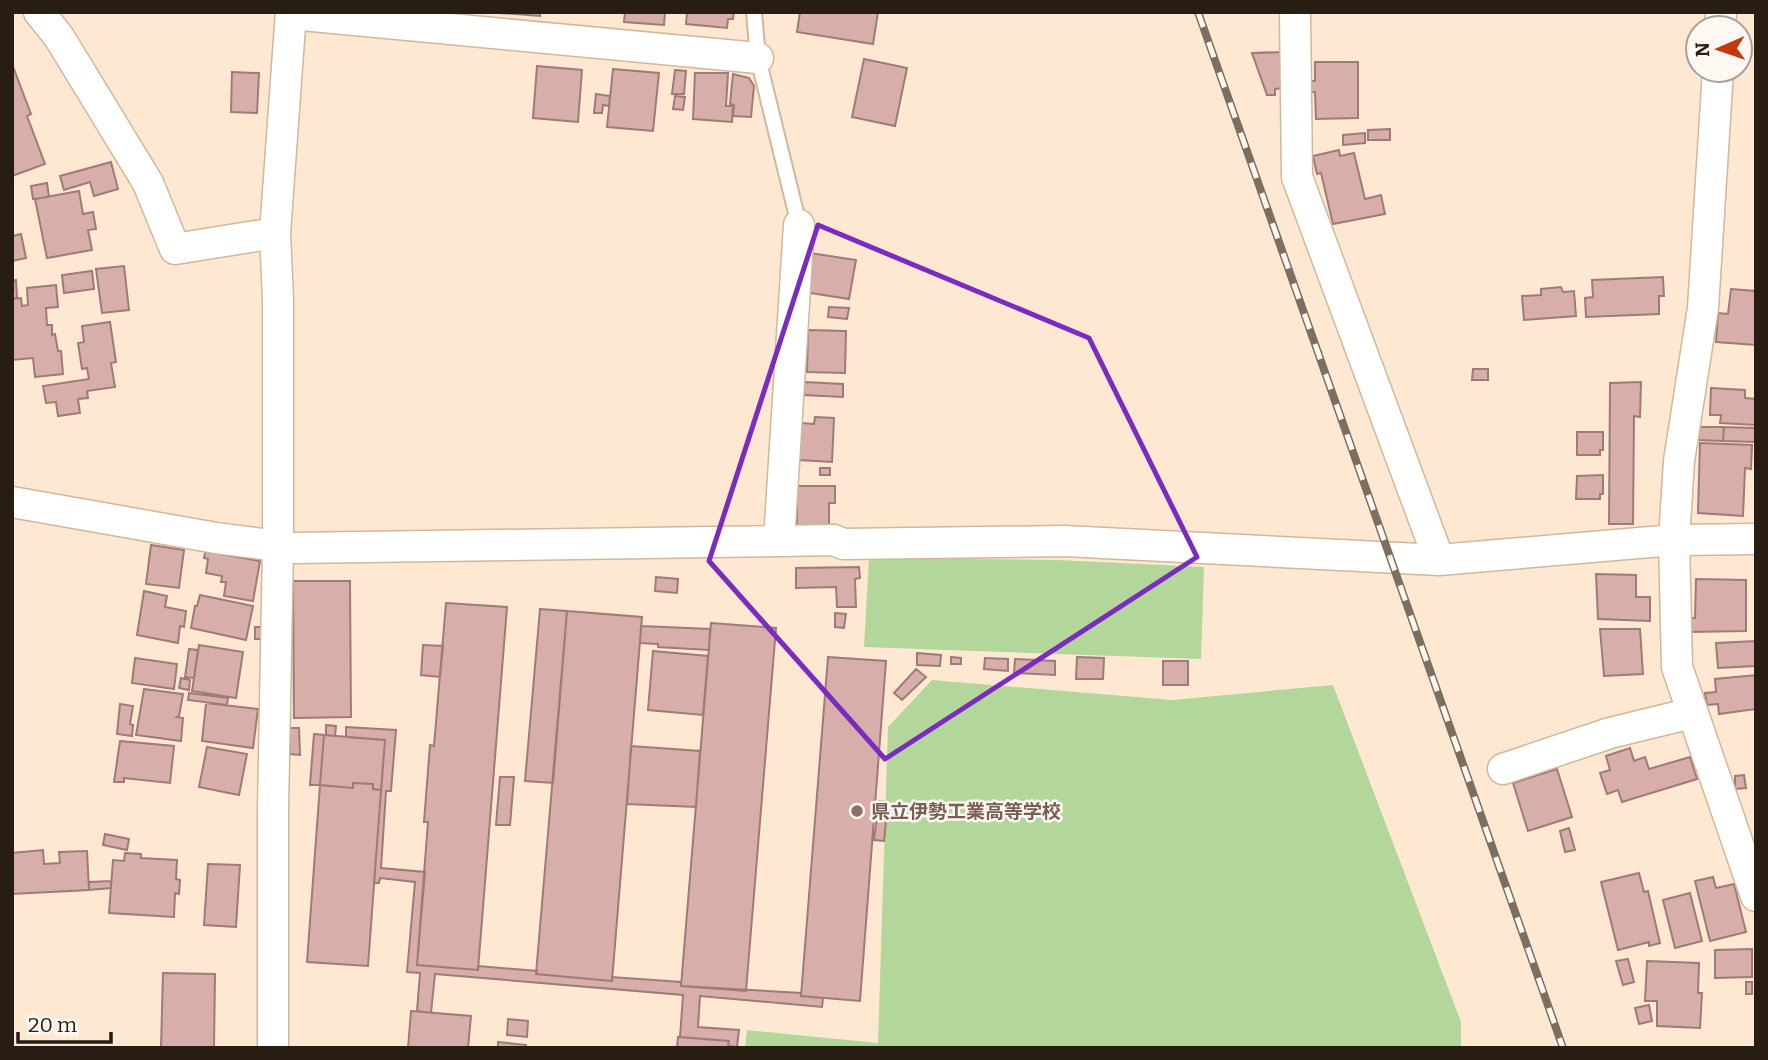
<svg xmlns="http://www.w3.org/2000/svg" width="1768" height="1060" font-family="Bitter,'Noto Sans JP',serif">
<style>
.green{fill:#b3d79b}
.building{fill:#d7aeaa;stroke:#a07a76;stroke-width:2}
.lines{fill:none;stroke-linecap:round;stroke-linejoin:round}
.lane-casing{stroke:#d1b79b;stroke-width:18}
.street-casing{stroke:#d1b79b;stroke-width:33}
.lane{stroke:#fff;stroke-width:14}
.street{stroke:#fff;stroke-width:30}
.rail-casing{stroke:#7d6f5f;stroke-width:8}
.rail{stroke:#fef8f2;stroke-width:5;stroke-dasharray:16;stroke-linecap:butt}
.marked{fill:none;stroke:#7b2cbf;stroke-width:5;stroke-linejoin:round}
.education-dot{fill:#8d6e63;stroke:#fef8f2;stroke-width:2.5}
.labels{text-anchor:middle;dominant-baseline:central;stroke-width:5;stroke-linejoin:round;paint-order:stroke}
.education-label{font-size:19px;font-weight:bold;fill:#785e54;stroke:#fef8f2;text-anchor:start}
</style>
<rect width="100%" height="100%" fill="#fee8d1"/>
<!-- green -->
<path class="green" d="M869,558L1057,560L1204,567L1201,659L864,647Z
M932,680L1172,700L1333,685L1461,1022V1048H745L747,1030L878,1043L888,727Z"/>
<!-- building -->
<path class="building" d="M540,12V16L500,13V12Z
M625,12H665L664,25L624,22Z
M687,12H734L733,19H728L727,28L686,24Z
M800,12H878L873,44L797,32Z
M1284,52V88L1275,89V95H1267L1252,53Z
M864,59L907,68L895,126L852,117Z
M1315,62H1358V118L1316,119L1315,92H1311V81H1315Z
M12,64L31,114L27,116L45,164L12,176Z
M537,66L582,70L578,122L533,118Z
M613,69L659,73L653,131L607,127Z
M675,70L686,71L684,94H672Z
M232,72L259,73L257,113L231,112Z
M695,73H728L726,106H733L732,122L693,119Z
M733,74L749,78L754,86L751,117L733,116L734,105L730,104Z
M596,94L610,96L609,106L603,105L602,113H594Z
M675,96L685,97L683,110L673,109Z
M1390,129V140H1368V130Z
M1365,133V143L1343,145V135Z
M1339,150L1340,156L1354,153L1365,199L1381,195L1385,214L1333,224L1321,173L1317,174L1313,156Z
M111,162L118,189L94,196L90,182L64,190L60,176Z
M47,183L49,197L33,199L31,186Z
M79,191L83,214L93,212L96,229L88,230L92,250L47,258L35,199Z
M21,234L26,258L12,261V236Z
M810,253L856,260L849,299L804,292Z
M124,266L129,310L102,313L96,269Z
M92,271L94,289L64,293L62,275Z
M1663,277L1664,296H1659V314L1586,317L1585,298L1593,297L1592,280Z
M16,280L17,298L12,299V281Z
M56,285L58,307L46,308L47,325H52V335L55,334L58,351H61L63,374L35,377L33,358L12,360V299L21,298L22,306L28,305L27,288Z
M1561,287L1563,292L1574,291L1576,316L1524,320L1522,296L1541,295V289Z
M1731,289L1756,291V345L1716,342L1718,313L1728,314Z
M829,307L849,308L847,319L828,317Z
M110,322L116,362L111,363L115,387L87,391L88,398L78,399L80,413L58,416L56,402L46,403L43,386L89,379L87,368L82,369L78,343L84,342L82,326Z
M808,330L846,331L845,373L807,372Z
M1473,369H1488V380H1472Z
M804,382L843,384V397L803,395Z
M1641,382L1640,417L1634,416L1633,524H1609L1610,383Z
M1711,388L1745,390V398L1756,399V425L1720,423L1721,415H1710Z
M815,417L834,418L832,462L799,460L801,423L814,424Z
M1696,427H1724L1723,441L1695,440Z
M1724,427L1755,428V442L1723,441Z
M1577,432H1603V450H1600V455H1577Z
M1700,443L1752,445L1751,469L1745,468L1743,516L1698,513Z
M820,468H830V475H820Z
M1603,475V494H1600V499H1576L1577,476Z
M797,486H835V503H829V526H797Z
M151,545L184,550L179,588L146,584Z
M207,545L220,547L219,554L260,561L253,601L224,596L226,582H221L222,576L206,573L208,559L204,558Z
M859,567L860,578L855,579L856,607H837L836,587L796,588V568Z
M1596,574L1636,575V597H1650V621L1598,619Z
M656,577L678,579L677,593L655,591Z
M1696,579L1746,580V631L1689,632V618H1695Z
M293,581H350L351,717L294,718Z
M144,591L167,596L165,607L186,611L184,627L180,626L178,643L137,635Z
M200,595L253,606L246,640L191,628L195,606H197Z
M446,603L507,607L478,970L417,965L428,822H424L430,745L434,746Z
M540,609L567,611L553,783L525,781Z
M567,611L642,617L612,981L536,974Z
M835,613L846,614L844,628L835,627Z
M711,623L776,628L746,991L681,986Z
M641,626L710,629L709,650L658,647V644L640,643Z
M255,627H263L262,639H255Z
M1600,629H1640L1643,674L1604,676Z
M1756,641V666L1718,668L1716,643Z
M199,645L243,652L236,698L192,691Z
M423,645L443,646L440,677L421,675Z
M189,649L198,650L194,678L185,677Z
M653,651L708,656L703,715L648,710Z
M917,653L941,655L940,666L917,665Z
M828,657L886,661L860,1001L801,996Z
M951,657L961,658V664H951Z
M1077,657L1104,658L1103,679H1076Z
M135,658L177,664L174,689L132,683Z
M985,658L1008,659V671L984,669Z
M1015,659L1055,661V675L1014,673Z
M1163,661H1188V685H1163Z
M916,669L926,677L902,700L894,693Z
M1756,675V709L1719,714L1718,704L1707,705L1705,693L1716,692L1715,679Z
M181,678L190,680L189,690L179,688Z
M144,689L183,694L179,716L177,717L183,718L181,741L136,735Z
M189,693L228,698L227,705L188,700Z
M206,703L258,709L253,748L202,741Z
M120,704L133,706L130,724L133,725L132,736L117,734Z
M326,725L336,726L335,736L326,735Z
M346,727L396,730L391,791H386L381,868L425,872L417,965L478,970V966L537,971L536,974L612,981V977L681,982V986L801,993V996L823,998L822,1007L700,996L698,1027L739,1030L737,1047L728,1046L729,1041L680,1037L683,995L435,974L431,1013L417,1011L420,973L407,972L415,882L380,878L379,883H374L385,740L346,737Z
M289,728H299L300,755L290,754Z
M314,734L324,735L320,785H310Z
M324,735L385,740L381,790L373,789V784L353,783V788L320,785Z
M120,741L174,746L170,783L124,778V782H114Z
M631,746L700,751L696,807L627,804Z
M207,747L247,754L239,795L199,787Z
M1630,748L1634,761L1645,757L1649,769L1690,757L1697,779L1622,802L1618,790L1607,794L1600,773L1610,770L1606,756Z
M1557,769L1572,817L1528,831L1513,783Z
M1744,775L1746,788L1735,789V776Z
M500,777H514L510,825H496Z
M353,783L373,784V789L381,790L368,966L307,962L320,785L353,788Z
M879,801L888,802L884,841L874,840Z
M1569,828L1575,850L1565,852L1560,831Z
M105,834L129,839L127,850L103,845Z
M43,850L44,864L60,863L59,852L87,851L89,890L12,894V853Z
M125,853L141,854V858L177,860L176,879L180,880L179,894L175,893L174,917L109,913L113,860L124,861Z
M208,864L240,865L236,927L204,925Z
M1639,873L1644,892L1648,891L1660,943L1649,946V942L1618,950L1601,882Z
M1713,877L1716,888L1734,884L1746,932L1710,941L1695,881Z
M111,881V888L89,890V882Z
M1690,893L1702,941L1675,948L1663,900Z
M1752,949V977L1715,978V950Z
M1628,959L1634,982L1623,985L1616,961Z
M1647,961L1699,963L1698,993H1702L1700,1028L1657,1026V1001H1645Z
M163,973L215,974L214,1048H161Z
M1746,982H1752V994H1746Z
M1649,1005L1652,1021L1639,1024L1635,1008Z
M411,1011L471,1016L468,1048H408Z
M508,1019L528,1021L527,1037L507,1035Z
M678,1037L729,1041L728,1048H677Z
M498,1042L526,1045L525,1048H498Z"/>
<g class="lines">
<defs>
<path id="lane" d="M754,12L758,58L799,225"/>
<path id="street" d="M39,12L59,37L148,183L175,249L275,233
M1295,12L1297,177L1439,560
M291,14L758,58
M1720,28L1721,12
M1718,70L1703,308L1679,461L1674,540L1677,667L1756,896
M12,502L216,538L293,548L779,541L834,540L843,544L1064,541L1439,560L1674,540L1756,539
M779,541L799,225
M1503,769L1610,733L1692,713
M273,1048V809L278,546V300L275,233L291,12"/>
</defs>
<!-- lane casing -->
<use href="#lane" class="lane-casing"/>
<!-- street casing -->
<use href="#street" class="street-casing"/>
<!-- lane -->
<use href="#lane" class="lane"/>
<!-- street -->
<use href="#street" class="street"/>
<defs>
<path id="rail" d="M1198,12L1563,1048"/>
</defs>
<!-- rail casing -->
<use href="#rail" class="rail-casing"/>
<!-- rail -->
<use href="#rail" class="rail"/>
</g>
<!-- marked area -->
<path class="marked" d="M818,225L1089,338L1197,557L885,759L709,561Z"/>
<!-- markers -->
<circle class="education-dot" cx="857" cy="811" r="7"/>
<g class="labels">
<!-- education labels -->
<g class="education-label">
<text x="871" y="811">県立伊勢工業高等学校</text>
</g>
</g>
<!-- border -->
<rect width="1768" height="1060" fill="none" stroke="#271d13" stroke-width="28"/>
<!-- north arrow -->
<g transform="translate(1719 49) rotate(268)"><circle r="33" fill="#fef8f2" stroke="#a8a099" stroke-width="2"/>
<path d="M0-5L12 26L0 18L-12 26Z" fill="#c2390b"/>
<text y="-10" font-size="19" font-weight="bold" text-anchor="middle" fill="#271d13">N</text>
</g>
<!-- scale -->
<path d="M18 1032v10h93v-10" fill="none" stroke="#271d13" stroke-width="3.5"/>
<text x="28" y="1032" font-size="21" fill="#271d13" stroke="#fef8f2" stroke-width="5" paint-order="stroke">20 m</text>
</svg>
